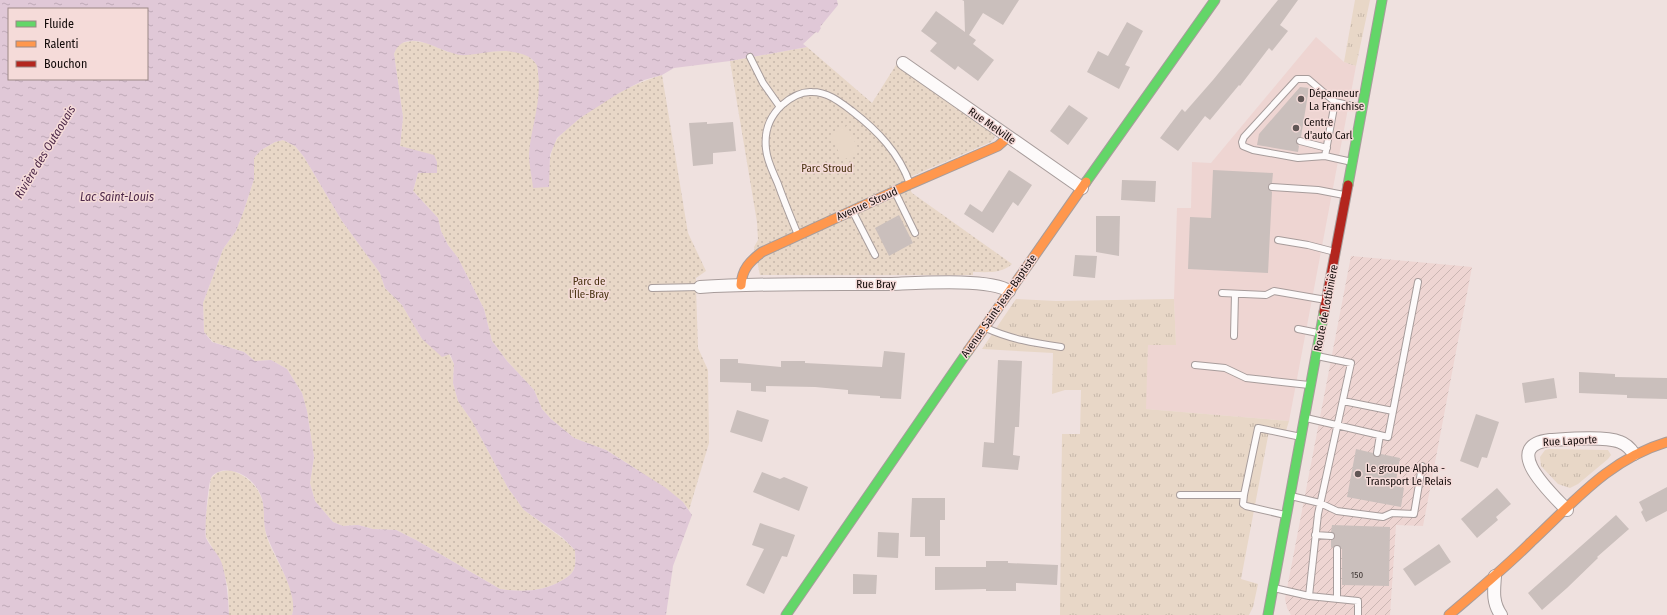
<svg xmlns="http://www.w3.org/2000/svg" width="1667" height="615" font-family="'Fira Sans Condensed',sans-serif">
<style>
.built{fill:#eed5d2}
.industrial{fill:url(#industrial-furrows)}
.grass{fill:url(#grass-tufts)}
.park{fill:url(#park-dots)}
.garden{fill:#e8d7c7}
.water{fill:url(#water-ripples);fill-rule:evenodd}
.building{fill:#cabfbc}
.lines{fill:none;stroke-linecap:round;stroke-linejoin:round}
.lane-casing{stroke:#a79c9b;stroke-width:8}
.street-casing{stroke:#a79c9b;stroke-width:14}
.fast-casing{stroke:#a79c9b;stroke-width:11}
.slow-casing{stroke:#a79c9b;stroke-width:11}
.jam-casing{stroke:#a79c9b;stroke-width:11}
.lane{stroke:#fdfafa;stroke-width:6}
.street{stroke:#fdfafa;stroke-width:12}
.fast{stroke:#63d668;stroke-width:9}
.slow{stroke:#ff974d;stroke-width:9}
.jam{stroke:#b3261e;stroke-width:9}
.poi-dot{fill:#605655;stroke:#f5dbd9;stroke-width:1.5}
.labels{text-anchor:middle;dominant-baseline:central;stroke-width:3;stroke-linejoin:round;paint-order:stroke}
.number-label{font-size:9px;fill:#413836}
.poi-label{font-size:11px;fill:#130b0a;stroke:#f5dbd9;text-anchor:start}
.street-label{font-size:11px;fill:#130b0a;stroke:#f5dbd9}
.park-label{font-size:11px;fill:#48310f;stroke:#f5dbd9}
.water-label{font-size:12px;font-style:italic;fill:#4c2747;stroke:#f5dbd9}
</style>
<defs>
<pattern id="industrial-furrows" width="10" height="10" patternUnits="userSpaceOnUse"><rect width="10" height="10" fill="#eed5d2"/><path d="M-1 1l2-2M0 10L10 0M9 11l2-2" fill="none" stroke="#cbb6b3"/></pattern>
<pattern id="grass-tufts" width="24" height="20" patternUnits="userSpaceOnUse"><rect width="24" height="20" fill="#e8d7c7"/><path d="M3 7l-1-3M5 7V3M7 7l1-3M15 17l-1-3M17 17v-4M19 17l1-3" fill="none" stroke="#c6b7aa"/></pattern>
<pattern id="park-dots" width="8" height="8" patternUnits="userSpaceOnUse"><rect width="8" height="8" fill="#e8d7c7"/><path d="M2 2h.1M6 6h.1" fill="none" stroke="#c6b7aa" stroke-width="1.8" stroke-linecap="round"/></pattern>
<pattern id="water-ripples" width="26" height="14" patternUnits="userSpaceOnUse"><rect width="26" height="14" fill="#e0c8d7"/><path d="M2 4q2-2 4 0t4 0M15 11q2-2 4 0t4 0" fill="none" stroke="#bfaab7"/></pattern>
</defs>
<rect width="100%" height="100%" fill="#efe1df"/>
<!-- built -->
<path class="built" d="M1316,37L1344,62L1356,66L1289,421L1145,409L1148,345H1176L1174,299L1177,208H1191L1192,162L1211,163Z"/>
<!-- industrial -->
<path class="industrial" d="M1351,256L1472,267L1423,526L1396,525L1390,615H1291L1287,608L1285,599Z"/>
<!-- grass -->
<path class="grass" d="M1355,0H1370L1356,66L1344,62Z
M1016,299L1056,301L1174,299L1176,345H1148L1146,409L1289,421L1285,434L1269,431L1241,579L1258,584L1253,607L1249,615H1060L1062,434H1080L1081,390H1065L1052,394L1053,353L982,349Z
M1549,449L1606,450H1608L1611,455L1608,459L1578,484L1570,488L1558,484L1541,466L1540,457L1545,450Z"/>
<!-- park -->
<path class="park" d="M413,41L427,43L448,52L512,51L527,55L537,64L539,80V101L529,156L549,187C549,171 548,153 557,139C560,135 565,131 568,128C595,105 628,85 662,75L688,233L706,271L696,278V288L698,348L708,370L709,443L689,510L683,502L633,467L606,450L574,438L551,419L542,409L534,390L507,361L492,341L484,309L458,258L448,245L441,231L438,218L413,191L418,173H437L413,150L400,146L403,117L394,54L396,48L401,43Z
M807,47L872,103L896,65L994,133L995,137L991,142L905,179L912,193L1012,264C1001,274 987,272 973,272V275H760L754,247L758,240L757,222L730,61Z
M283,140L295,146L304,157L342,221L380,273L385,288L402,305L422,339L449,354L454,364L453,383L458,401L472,421L508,488L524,510L562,538L575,550C575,555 576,561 575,566C573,574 568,577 561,581C542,592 522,592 500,589L416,540L396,530L373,529L358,525L343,526L333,522L315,501L310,483L314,457L307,411L302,393L287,369L271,360L255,361L244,352L213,342L204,332L203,303L223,249L236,231L244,210L254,179V158L261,150L275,142Z
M229,470C242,473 256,483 261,497C266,508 263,522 266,534C272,557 300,591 292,615H229L228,588L221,562L206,537L205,522L211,478L218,472Z"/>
<!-- garden -->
<path class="garden" d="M847,126L860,152L843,160L830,135Z"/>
<!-- water -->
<path class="water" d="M0,0H837L838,5L820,27L821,28L818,33L816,32L803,44L807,47L730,61L674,68L662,75L644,80L619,93L580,118L557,138L550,155L549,187L533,188C532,177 529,165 529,154C531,127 542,101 538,73C538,70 538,66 536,64C532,56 521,53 513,52C497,49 482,54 467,55C457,56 447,51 438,48C422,41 401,34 394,54L403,117L400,146L434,155L437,162V173H418L413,191L438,218L441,231L448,245L458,258L484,309L492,341L507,361L534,390L542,409L551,419L574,438L606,450L666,488L683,502L692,515L673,566L666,615H292C299,594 274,556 267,536C262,523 266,508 261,496C255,480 238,468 221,471C218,472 213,474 211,478C208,484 204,532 206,538C210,547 219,554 222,564C227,581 228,597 229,615H0ZM9,9H147V79H9ZM283,140L295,146L304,157L342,221L380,273L385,288L402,305L422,339L442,357L450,354L454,364L453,383L458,401L472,421L508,488L524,510L562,537L575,550C575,555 576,561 575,566C573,574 568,577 561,581C542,592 522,592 500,589L416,540L396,530L373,529L358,525L343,526L333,522L315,501L310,483L314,457L307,411L302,393L287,369L271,360L255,361L244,352L212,342L204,332L203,303L223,249L236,231L244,210L254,179V158L261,150L275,142Z"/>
<!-- building -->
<path class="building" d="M962,0H1019L1003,25L983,13L969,35L976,40L973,44L994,60L978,81L958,66L955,70L930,51L937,43L921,31L936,11L965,32L964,1Z
M1278,0H1298L1280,25L1288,31L1272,51L1269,48L1240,86L1239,85L1210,120L1205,116L1178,151L1160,138L1182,109L1185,112L1213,80Z
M1127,22L1143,31L1125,65L1130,67L1119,89L1087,72L1098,51L1108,56Z
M1300,87L1309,88L1301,137L1297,138L1296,140L1297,144L1299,146L1298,152L1257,145L1259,134Z
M1069,105L1088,118L1068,145L1050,131Z
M707,122V124L733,122L736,151L713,153V164L693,166L689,123Z
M1009,170L1032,185L1018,206L1013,202L993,233L964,214L970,204L982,212Z
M1213,170L1273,173L1272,183L1269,184L1268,187L1272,192L1268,273L1188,269L1190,217L1211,218Z
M1122,180L1156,181L1155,202L1121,200Z
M899,215L913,243L889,256L875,228Z
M1096,216H1120L1119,256L1096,252Z
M1075,255L1097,256L1095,278L1073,276Z
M884,351L905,353L901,399L880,398V396L848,394V390L815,387L766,386V392L751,391V383L720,382V359H738V363L781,367V361H805V363L882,367Z
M998,360L1022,361L1019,427H1015L1013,455L1020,456L1018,470L982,467L984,442L994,443Z
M1579,372L1615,374V377L1667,378V399L1627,398V395L1579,393Z
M1554,378L1557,398L1525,403L1522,383Z
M737,410L769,420L762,442L730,432Z
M1476,414L1499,422L1487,458L1482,457L1478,468L1460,461Z
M1356,449L1373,453L1376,457H1379L1381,454L1400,458L1395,486L1404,488L1401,507L1347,497Z
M762,472L780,479L784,477L808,487L799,511L753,492Z
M1667,487V511L1646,522L1641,512L1643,510L1639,502Z
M1497,488L1511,504L1496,517L1498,520L1477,538L1461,519Z
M912,498H945V520H940V556H925V537H910Z
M1616,515L1629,529L1597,557L1598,558L1567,588L1542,610L1528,593Z
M760,523L795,535L787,557L782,556L764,594L746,585L764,549L752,545Z
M1332,525L1390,527L1389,586L1342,585V549L1337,545L1331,548V540L1334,539L1335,536L1331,532Z
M878,532L899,533L898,558L877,557Z
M1439,544L1451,562L1415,586L1403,569Z
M986,561H1008V563L1058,565L1057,585L1016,583V591H986V589L935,590V567H986Z
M853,574L877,575L876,594H853Z"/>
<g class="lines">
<defs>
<path id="lane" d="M750,57L763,83L780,107
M1300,141L1327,148
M1325,156L1298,158L1253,150L1243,146L1242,142L1244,137L1297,79H1308L1335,102
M1352,162L1325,156L1335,102L1361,108
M1272,187L1318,190L1344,195
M895,192L915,233
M853,212L875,255
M798,235C791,218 784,201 778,184C773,172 767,161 766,149C764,132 769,117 782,105C790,98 800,91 812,92C828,92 840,102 852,111C878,131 899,153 910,184
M1278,240L1308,245L1335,252
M652,288L700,287
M1222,293L1266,295L1274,291L1326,300
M986,328C1010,339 1034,343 1061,347
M1298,329L1318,333
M1234,336L1235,294
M1195,365L1225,368L1246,378L1309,385
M1343,401L1393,411
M1306,418L1388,437L1418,282
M1377,453L1380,435
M1180,495H1244
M1291,496L1320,503L1337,511L1383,517L1392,513L1414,514L1422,466
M1285,515L1246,506L1243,504L1244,495L1258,428L1301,437
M1315,535L1331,536
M1274,588L1309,596L1358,601V615
M1309,596L1318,514L1351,363L1317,356
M1337,599V549"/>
<path id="street" d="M903,63L1082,188
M700,287C764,283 828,284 892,284C918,283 990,278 1009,291
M1567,510C1552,494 1499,446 1550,440C1568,439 1605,436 1620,442C1626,444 1630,448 1634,454
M1495,576C1494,590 1492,602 1501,615"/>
<path id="fast" d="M1086,182L1215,0
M1348,185L1382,0
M786,615L968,351
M1268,615L1324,312"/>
<path id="slow" d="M741,285C742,269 750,261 762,252L906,186L998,146L1008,137
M968,351L1086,182
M1449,615C1477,591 1505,568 1531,542C1574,502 1609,459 1667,442"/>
<path id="jam" d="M1324,312L1348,185"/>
</defs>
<!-- lane casing -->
<use href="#lane" class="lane-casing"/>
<!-- street casing -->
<use href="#street" class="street-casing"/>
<!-- fast casing -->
<use href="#fast" class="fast-casing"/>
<!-- slow casing -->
<use href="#slow" class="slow-casing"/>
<!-- jam casing -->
<use href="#jam" class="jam-casing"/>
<!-- lane -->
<use href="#lane" class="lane"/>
<!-- street -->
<use href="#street" class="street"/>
<!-- fast -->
<use href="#fast" class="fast"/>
<!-- slow -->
<use href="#slow" class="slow"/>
<!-- jam -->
<use href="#jam" class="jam"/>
</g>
<!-- markers -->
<g class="poi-dot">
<circle cx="1301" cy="99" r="4"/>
<circle cx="1296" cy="128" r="4"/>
<circle cx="1358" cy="474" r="4"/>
</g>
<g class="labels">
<!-- number labels -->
<g class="number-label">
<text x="1357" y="575">150</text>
</g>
<!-- poi labels -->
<g class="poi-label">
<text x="1309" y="93">Dépanneur<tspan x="1309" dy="13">La Franchise</tspan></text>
<text x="1304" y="122">Centre<tspan x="1304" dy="13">d'auto Carl</tspan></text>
<text x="1366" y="468">Le groupe Alpha -<tspan x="1366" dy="13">Transport Le Relais</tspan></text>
</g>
<!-- street labels -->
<g class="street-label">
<text transform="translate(992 126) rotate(35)">Rue Melville</text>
<text transform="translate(867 204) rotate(-24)">Avenue Stroud</text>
<text x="876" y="284">Rue Bray</text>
<text transform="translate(999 306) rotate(-55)">Avenue Saint-Jean-Baptiste</text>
<text transform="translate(1326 308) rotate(-79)">Route de Lotbinière</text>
<text transform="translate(1570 441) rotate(-3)">Rue Laporte</text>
</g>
<!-- park labels -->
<g class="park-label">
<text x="827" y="168">Parc Stroud</text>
<text x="589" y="281">Parc de<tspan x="589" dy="13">l'Île-Bray</tspan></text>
</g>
<!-- water labels -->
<g class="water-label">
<text transform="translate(45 152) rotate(-59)">Rivière des Outaouais</text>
<text x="117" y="197">Lac Saint-Louis</text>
</g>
</g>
<!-- legend -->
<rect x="8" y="8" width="140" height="72" fill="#f5dbd9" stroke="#9b8886"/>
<rect x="16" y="21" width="20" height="6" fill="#63d668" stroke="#9b8886"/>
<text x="44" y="28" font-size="12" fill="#130b0a">Fluide</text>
<rect x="16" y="41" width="20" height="6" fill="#ff974d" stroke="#9b8886"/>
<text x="44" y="48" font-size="12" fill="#130b0a">Ralenti</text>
<rect x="16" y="61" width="20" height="6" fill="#b3261e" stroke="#9b8886"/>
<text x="44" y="68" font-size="12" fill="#130b0a">Bouchon</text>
</svg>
